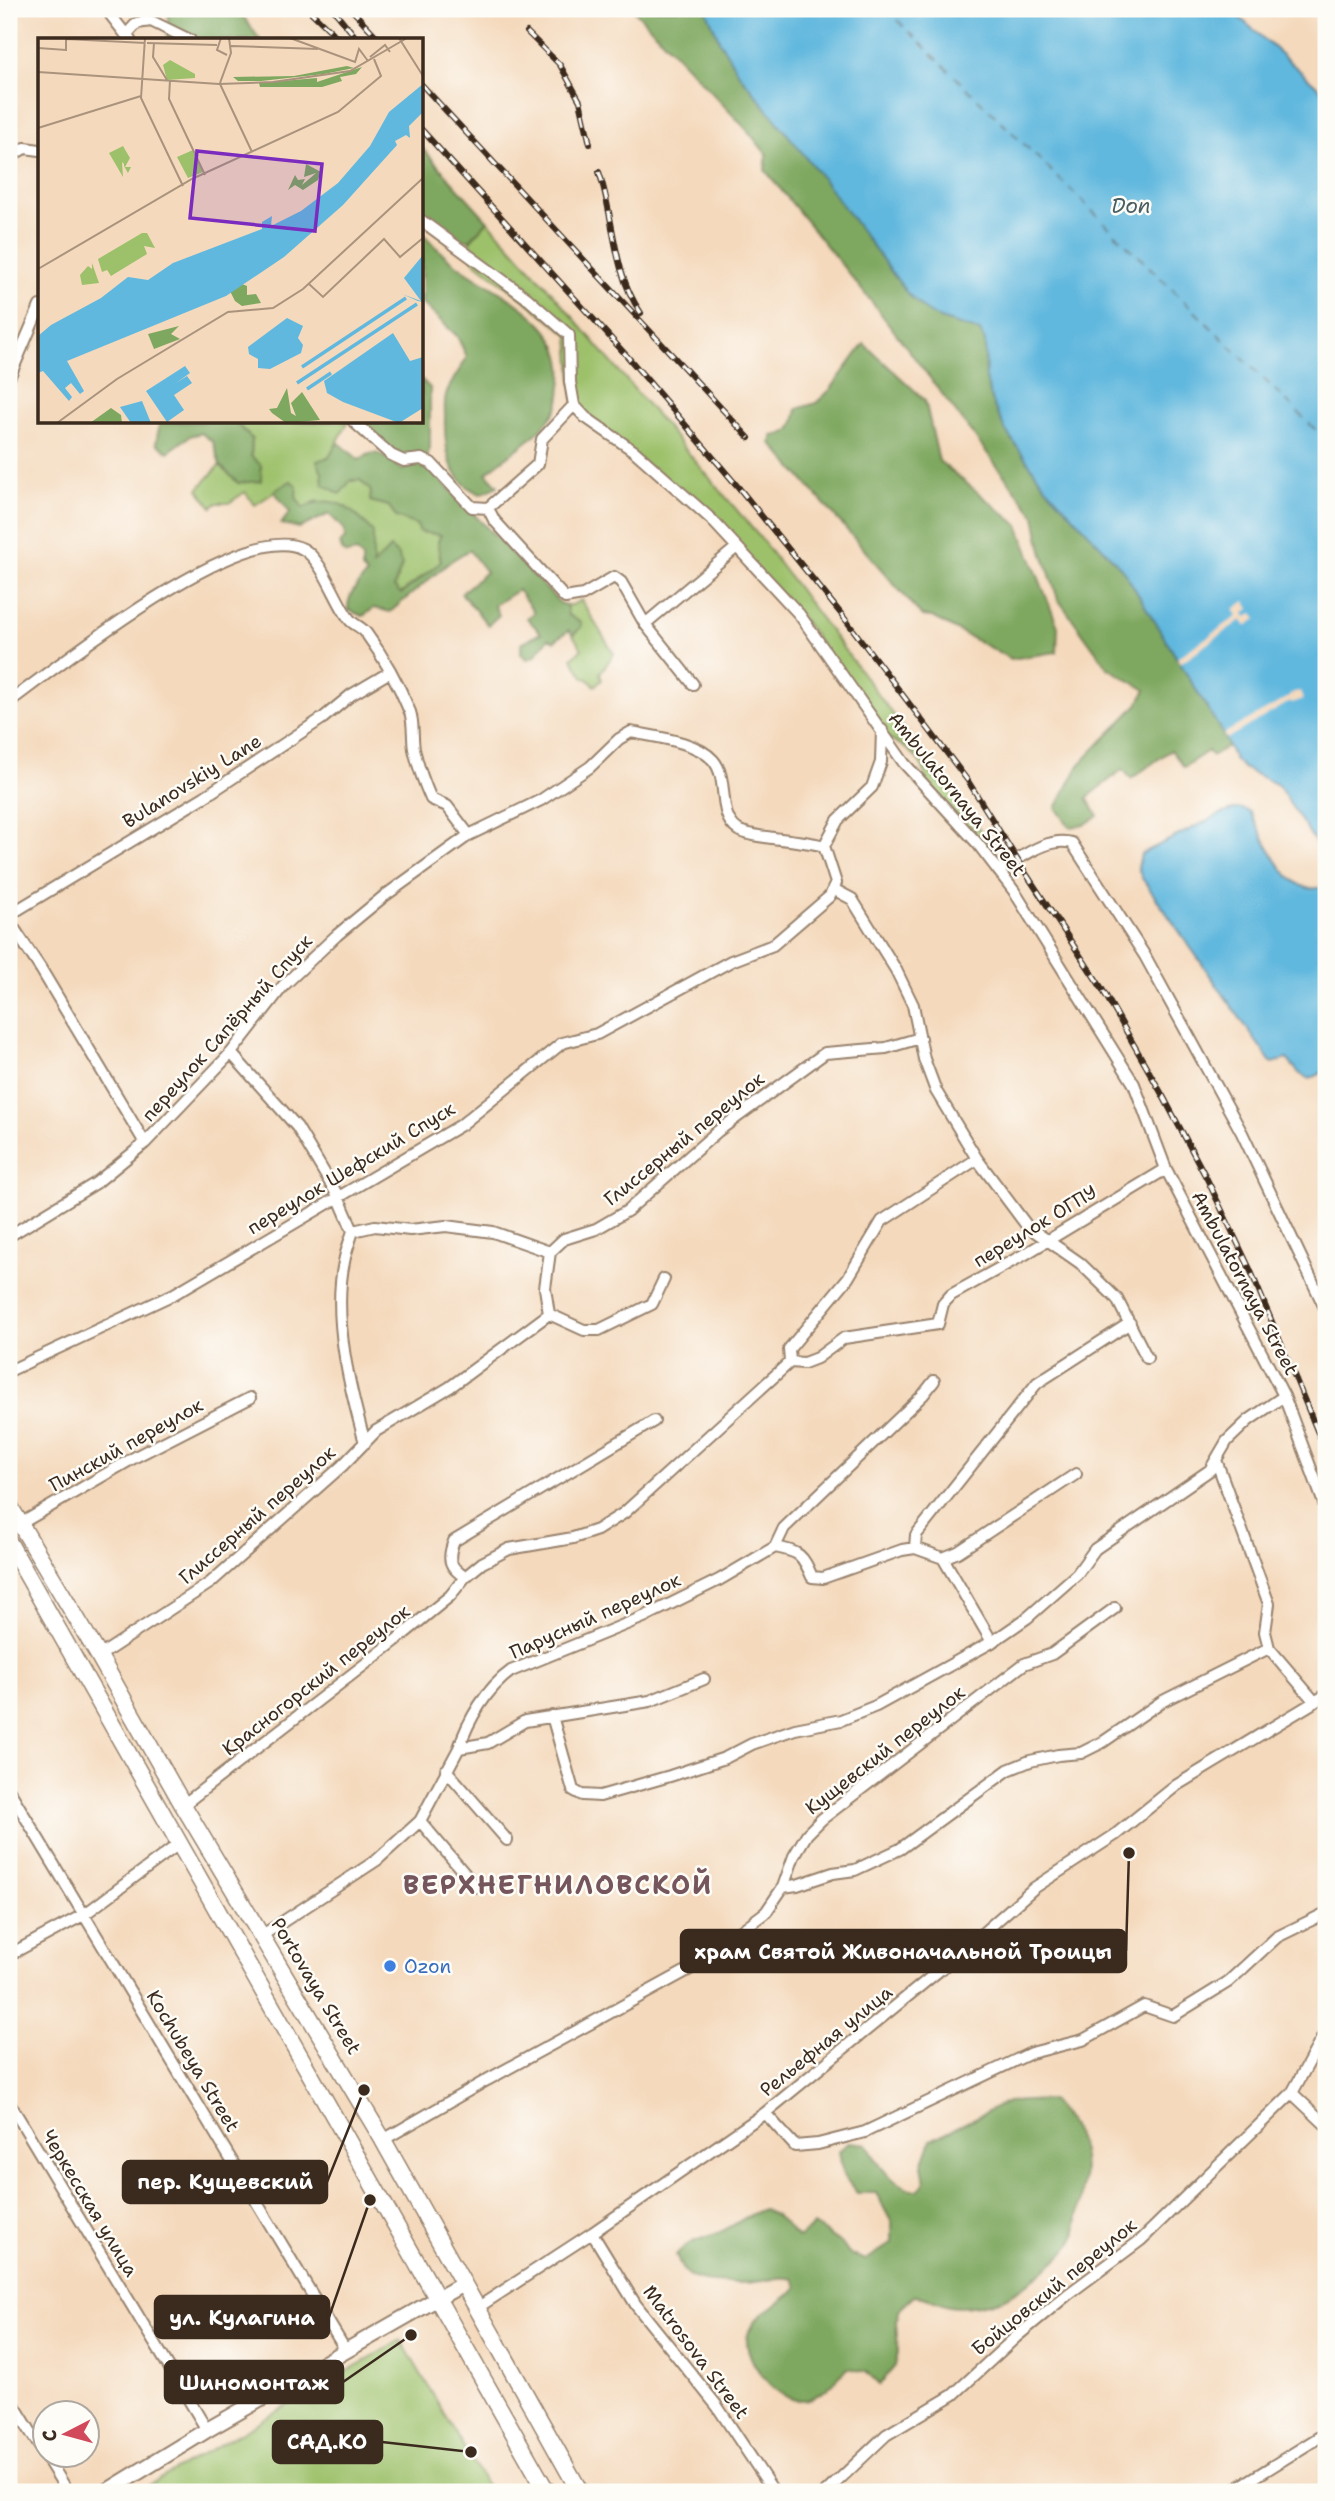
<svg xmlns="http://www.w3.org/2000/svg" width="1335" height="2501" font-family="'Shantell Sans',sans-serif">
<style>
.green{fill:#9dc16b;stroke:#6c7644;stroke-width:2}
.forest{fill:#7ea75f;stroke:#5c683e;stroke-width:2}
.water{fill:#61b8de;stroke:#4e717e;stroke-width:2}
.pier{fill:#f4d9bc}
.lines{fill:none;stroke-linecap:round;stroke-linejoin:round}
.ferry{stroke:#485c61;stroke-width:2;stroke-dasharray:9 7;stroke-linecap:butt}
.street-casing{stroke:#98826d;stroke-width:14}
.secondary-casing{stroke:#98826d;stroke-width:18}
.primary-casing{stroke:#98826d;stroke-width:19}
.street{stroke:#fff;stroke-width:10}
.secondary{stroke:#fff;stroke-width:14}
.primary{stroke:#fff;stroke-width:16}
.rail-casing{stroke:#3b2a1e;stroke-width:6}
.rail{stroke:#fdfcf7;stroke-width:3.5;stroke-dasharray:10;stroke-linecap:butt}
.shop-dot{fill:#3f7fe0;stroke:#fdfcf7;stroke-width:2.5}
.labels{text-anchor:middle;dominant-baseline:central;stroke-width:5;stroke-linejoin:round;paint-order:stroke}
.street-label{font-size:19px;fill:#3b2a1e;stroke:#fdfcf7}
.shop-label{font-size:19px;fill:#366cbe;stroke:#fdfcf7;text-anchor:start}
.water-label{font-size:21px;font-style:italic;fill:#485c61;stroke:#fdfcf7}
.district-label{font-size:26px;font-weight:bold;letter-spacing:2px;fill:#76565d;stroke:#fdfcf7}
.inset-river{fill:none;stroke:#61b8de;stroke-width:3.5}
.inset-road{fill:none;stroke:#aa937d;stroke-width:2}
.view{fill:#7b2cbf;fill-opacity:0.15;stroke:#7b2cbf;stroke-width:3.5}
.inset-edge{fill:none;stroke:#3b2a1e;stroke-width:3.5}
.leader{fill:none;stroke:#3b2a1e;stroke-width:2.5}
.callout-dot{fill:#3b2a1e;stroke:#fdfcf7;stroke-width:2.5}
.callout{fill:#3b2a1e;stroke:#3b2a1e;stroke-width:2.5}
.callout-label{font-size:21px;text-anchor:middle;font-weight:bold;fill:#fff}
</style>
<rect width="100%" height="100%" fill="#fdfcf7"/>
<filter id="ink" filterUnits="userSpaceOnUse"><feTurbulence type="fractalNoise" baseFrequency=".0143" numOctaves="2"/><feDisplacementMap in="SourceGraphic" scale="14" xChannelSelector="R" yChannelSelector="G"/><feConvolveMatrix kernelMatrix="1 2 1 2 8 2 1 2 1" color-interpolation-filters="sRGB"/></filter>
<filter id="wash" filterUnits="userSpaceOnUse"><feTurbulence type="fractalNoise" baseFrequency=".00686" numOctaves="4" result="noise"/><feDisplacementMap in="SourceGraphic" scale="28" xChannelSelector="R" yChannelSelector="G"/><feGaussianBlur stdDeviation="1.57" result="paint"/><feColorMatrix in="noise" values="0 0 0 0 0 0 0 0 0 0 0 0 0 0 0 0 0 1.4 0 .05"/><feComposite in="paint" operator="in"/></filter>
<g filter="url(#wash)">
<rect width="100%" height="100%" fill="#f4d9bc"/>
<!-- green -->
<path class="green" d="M488,221L556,297L758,535L986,838L1001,862L997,864L925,783C929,762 904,745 887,738L799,614L711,519L574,405L569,335L473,260L470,241Z
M235,422H348L322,472L323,484L360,480L371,491L370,501L389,506L396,517L417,525L420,532L442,534L438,547L441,562L400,594L394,587L402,565L373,567L372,532L316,501L303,509L296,497L291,481L255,505L245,492L229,503H217L212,507L198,489L220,465L238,483L251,457L252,439Z
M581,600L614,654L600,673L602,680L595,686L588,679L584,678L572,658L582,649L573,635L581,627L568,616L566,605H572Z
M401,2340L490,2492H137Z"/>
<!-- forest -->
<path class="forest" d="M193,9H238L260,40H167L169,11Z
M633,9H706L720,42L737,71L817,171L908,294L940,319L980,331L985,341L986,378L992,402L1006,431L1046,487L1124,571L1223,734L1228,746L1212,756L1208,751L1184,767L1171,750L1131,779L1123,769L1087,798L1098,816L1084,825L1070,827L1056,808L1079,765L1137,705L1146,690L1108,668L1058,599L1042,551L1035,516L875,306L765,170L767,155L747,130Z
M422,148L488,221L470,240H452L422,216Z
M422,233C432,243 442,254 453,262C495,294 574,321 561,387C560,394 560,402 557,408C542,436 509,453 486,473L498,486L481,494C449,482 444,448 445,417C445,410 444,401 446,395C450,382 461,369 467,357L457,336L422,303Z
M864,344L925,400L939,461L1018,525L1058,627L1057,652L1011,659L932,617L922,616L771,443L773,436C793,433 793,428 797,409L816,403L830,390Z
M422,380L430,388V448L427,456H405L393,451L360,422H422Z
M160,422H235L252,439L251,456L261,465V481L238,483L220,465L213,442L201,433L190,436L168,452L156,443Z
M338,442L359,460C380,444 384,460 403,470L421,463L428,467L560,603L566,605L568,615L581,622V627L573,635L569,630L554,641L549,638L534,657L527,659L521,654V643L541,633L527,618L534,612L518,590L494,605L499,615L488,625L461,593L486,572L469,550L451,561L390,612L374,608L363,616L348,610C347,595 358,585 367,574L362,569V558L357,552L346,554L342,551L340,544L345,538L344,529L329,514L300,528L281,524L290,512L274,491L291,481L297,486L296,497L303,508C334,491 352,509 373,532V566L390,548L398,555L402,565L394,587L401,594L441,562L438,541L441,535L420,532L417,525L396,517L389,506L370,501L371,491L360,480H351L340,494L323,484L322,472L317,461L329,457Z
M1050,2100C1086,2135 1089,2163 1079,2211C1077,2220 1077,2235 1072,2242C1062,2258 1019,2292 1002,2299C988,2304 964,2309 949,2306C936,2303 928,2296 914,2296L900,2309L896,2321L898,2352L895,2366L879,2385L866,2372L847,2368C835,2382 819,2401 798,2400C774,2399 738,2353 749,2331C759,2309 783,2305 797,2287L794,2279C782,2276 774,2279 762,2281C748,2284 702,2284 691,2277C682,2272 680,2264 676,2255C690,2239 701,2240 720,2232C736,2225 746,2215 764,2209L780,2219L798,2238L814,2225L842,2244L849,2254L866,2260L892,2243V2223L876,2193H857L843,2175L839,2151L849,2142L867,2144C879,2167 892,2185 918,2191L925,2182L922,2165L931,2140L1007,2102Z"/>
<!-- water -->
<path class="water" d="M706,9H1230L1326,94V859L1278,785L1243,768L1234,759L1223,734L1124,571L1046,487L1006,431L992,402L986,378L985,341L980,331L940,319L924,309L908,294L817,171L737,71L720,42Z
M1236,809H1243L1250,812C1264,837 1290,905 1326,885V1071L1310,1079L1300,1074L1287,1059L1273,1063L1270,1061L1142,878L1138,868L1141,854L1221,814Z"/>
<!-- pier -->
<path class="pier" d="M1245,601L1250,609L1244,613L1246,617L1253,613L1257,619L1246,626L1241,620L1180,663L1177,658L1238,616L1234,609Z
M1300,691L1303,699L1292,703L1291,701L1226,739L1223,734L1289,697V695Z"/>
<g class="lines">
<!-- ferry -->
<path class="ferry" d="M886,9L1326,440"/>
</g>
</g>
<g filter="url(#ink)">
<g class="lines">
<defs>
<path id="street" d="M106,9L130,40
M126,35L137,23L151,21L190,40
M9,157L25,148L40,150
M422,221L527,298L569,335L570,382L574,405L585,417L634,451L711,519L799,614L904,763L978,844L1014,891L1134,1084L1166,1169L1284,1396L1326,1509
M9,378L40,306
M574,405L542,439L538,464L488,508L494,520L565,598L583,595L614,577L621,582L645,624L693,684
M354,422L391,455L404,461L421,459L431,463L472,507L488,508
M645,624L737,547
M9,702C59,665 244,517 303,549C323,560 336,603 350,620C354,625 362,627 366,633C383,656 399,685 410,712C414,723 412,737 414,749C418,767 424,783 431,799L447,806L469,835
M824,846L838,820L872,787L881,762L882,730
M999,870C1020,859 1047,836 1072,843L1145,956L1242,1133L1326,1310
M833,889L852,899L896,970L913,1005L924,1059L936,1091L977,1159L1027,1226L1080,1263L1117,1299L1147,1358
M9,915L204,797L323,718L351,695L390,672
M9,921L41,969L145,1143
M231,1053L297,1127L338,1196L353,1231C350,1241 346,1251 344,1262C332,1318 350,1389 365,1443
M353,1231L375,1226L410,1230L446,1226L493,1232L550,1252
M9,1236L96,1183L145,1143L231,1053L283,986L337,935L383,897L469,835L541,800L590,767L619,739L631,732C655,737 696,741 713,760C730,779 716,815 738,830C753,839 802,839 824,846
M549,1314L545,1288L550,1252L564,1239L596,1229L627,1211L718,1131L825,1053L886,1048L920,1038
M790,1362L804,1363L817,1358L844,1338L938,1324L943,1304L951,1295L1027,1253L1166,1169
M9,1371L174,1294L461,1125L562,1043L597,1034L731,961L773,945L830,896L836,883L824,846
M1216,1460L1269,1604L1265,1632L1269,1648L1315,1702
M20,1524L137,1456L250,1398
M775,1547C800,1552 802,1554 812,1577L823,1578L902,1550L915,1548L943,1558L958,1552L1076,1474
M915,1548L916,1535L1037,1383L1130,1323
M943,1558L992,1642
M465,1577C449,1567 447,1559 454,1541L654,1421
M99,1656L210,1583L342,1466L376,1431L450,1387L549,1314L584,1330H599L652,1304L664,1279
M552,1716L573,1790L582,1795L600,1796L670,1776L725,1758L752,1744L795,1729L841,1720L876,1706L992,1642L1027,1618L1077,1574L1095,1549L1210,1470L1227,1441L1249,1420L1284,1396
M459,1748C468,1720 487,1688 511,1671L646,1616L719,1580L775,1547L784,1528L923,1395L934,1381
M446,1770L507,1840
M9,1790L346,2351
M183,1805L395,1641L450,1596L465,1577L482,1563L509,1549L573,1538L597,1530L624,1513L790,1362L789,1349L848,1278L882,1221L977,1159
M420,1821L476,1887
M783,1887L797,1885L833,1873L855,1870L900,1849L1008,1770L1030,1761L1058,1755L1081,1753L1103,1742L1161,1702L1269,1648
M261,1936L377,1860L420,1821L459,1748L488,1743L525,1721L650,1701L704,1679
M9,1955L85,1914L180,1843
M1292,2093L1326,2125
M9,2102L207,2430
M765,2113L795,2146L818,2144L865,2132L1031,2053L1083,2040L1144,2006L1173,2016L1228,1982L1277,1937L1326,1913
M383,2140L487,2080L690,1969L766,1912L783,1887L794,1856L807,1834L822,1819L1024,1664L1052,1654L1115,1608
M592,2233L636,2305L717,2406L774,2492
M477,2308L592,2233L765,2113L958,1955L1034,1888L1115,1835L1177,1785L1326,1695
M9,2397L68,2492
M826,2492L886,2435L953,2395L1016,2337L1067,2295L1141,2240L1292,2093L1326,2031
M1231,2492L1326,2433"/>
<path id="secondary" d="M106,2492L207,2430L463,2284"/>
<path id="primary" d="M9,1505L99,1656L183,1805L383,2140L580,2492
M9,1543L547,2492"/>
</defs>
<!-- street casing -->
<use href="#street" class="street-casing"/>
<!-- secondary casing -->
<use href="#secondary" class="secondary-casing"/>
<!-- primary casing -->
<use href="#primary" class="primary-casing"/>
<!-- street -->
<use href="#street" class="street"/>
<!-- secondary -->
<use href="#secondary" class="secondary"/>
<!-- primary -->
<use href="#primary" class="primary"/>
<defs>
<path id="rail" d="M308,9L340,40
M333,9L358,40
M351,9L380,40
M527,32L560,65L580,101L590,144
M422,85L749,438
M422,130L627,356L739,488L842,615L968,781L1027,875L1101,987L1163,1096L1207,1179L1250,1269L1326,1452
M599,172C615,219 612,271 641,313"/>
</defs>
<!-- rail casing -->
<use href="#rail" class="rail-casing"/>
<!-- rail -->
<use href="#rail" class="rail"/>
</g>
</g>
<!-- markers -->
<circle class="shop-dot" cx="390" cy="1966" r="7"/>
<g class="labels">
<!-- street labels -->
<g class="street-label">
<text transform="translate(192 781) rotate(-32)">Bulanovskiy Lane</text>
<text transform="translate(957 794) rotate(51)">Ambulatornaya Street</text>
<text transform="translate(227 1028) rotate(-48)">переулок Сапёрный Спуск</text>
<text transform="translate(684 1139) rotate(-39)">Глиссерный переулок</text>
<text transform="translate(351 1168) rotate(-31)">переулок Шефский Спуск</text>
<text transform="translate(1035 1226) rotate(-31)">переулок ОГПУ</text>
<text transform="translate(1245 1283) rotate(62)">Ambulatornaya Street</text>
<text transform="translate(126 1445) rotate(-29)">Пинский переулок</text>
<text transform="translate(257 1515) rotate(-41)">Глиссерный переулок</text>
<text transform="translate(595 1616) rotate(-24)">Парусный переулок</text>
<text transform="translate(316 1680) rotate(-38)">Красногорский переулок</text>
<text transform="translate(885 1750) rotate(-38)">Кущевский переулок</text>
<text transform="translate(316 1986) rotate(59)">Portovaya Street</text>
<text transform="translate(826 2041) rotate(-39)">Рельефная улица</text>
<text transform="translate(193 2061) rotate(59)">Kochubeya Street</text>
<text transform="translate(90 2203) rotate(59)">Черкесская улица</text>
<text transform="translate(1054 2287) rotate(-39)">Бойцовский переулок</text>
<text transform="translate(696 2352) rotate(53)">Matrosova Street</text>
</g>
<!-- shop labels -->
<g class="shop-label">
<text x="404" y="1966">Ozon</text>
</g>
<!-- water labels -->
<g class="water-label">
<text x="1131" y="206">Don</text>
</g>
<!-- district labels -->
<g class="district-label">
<text x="558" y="1884">ВЕРХНЕГНИЛОВСКОЙ</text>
</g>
</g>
<!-- overview -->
<g transform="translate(38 38)">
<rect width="385" height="385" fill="#f4d9bc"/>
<path d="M132,22L157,36V40L129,42L125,27ZM85,108L92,120L87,129H93L89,137L90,135L86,128V126L84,124L85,139L71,115ZM155,112L165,134L150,140L139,119ZM104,195H109L117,210L106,208L109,216L73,238L69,232L64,234L60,221ZM54,225L61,245L44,247L42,237L50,228L54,231Z" fill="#9dc16b"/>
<path d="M309,28L316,30L286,36L223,43H200L195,39L256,38ZM324,29L318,36L302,39L304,43L284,49H222L221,45L279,40V44ZM268,126L283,134L280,142L265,152L257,147L250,152L257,137L260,142L267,141L264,147L278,135L266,139ZM204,246L209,248V257L218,256L223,265L204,268L197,263L192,253ZM141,288L133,296L142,301L116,311L110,296ZM249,350L253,375L258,378L253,365L264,354L282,382L248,385L234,375L231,371L239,370ZM73,370L83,377L84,385H52Z" fill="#7ea75f"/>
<path d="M385,46V74L371,88L372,100L368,97L357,103L359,107L305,167L246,219L188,258L29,323L46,353L42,356L33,345L27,350L34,359L31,363L5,333L0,335V298L13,287L63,260L90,239L110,242L135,225L224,191V184L234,178L233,188L263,173L300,145L332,108L351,74ZM385,217L384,263L385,264L380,263L364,256L383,263L366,240ZM249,280L265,288L260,300L265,307L263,315L232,331L220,330V321L211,316L210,309ZM355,295L372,323L385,319V370L361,385L305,364L289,355L286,343ZM147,328L152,335L138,345L149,338L154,345L136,357L146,372L129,384L108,353ZM104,363L113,385H93L82,369Z" fill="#61b8de"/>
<path class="inset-river" d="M0,306L241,202L303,151L385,66M264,329L368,260M259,345L379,266M269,351L293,335"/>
<path class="inset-road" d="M107,0L103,60L145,148M183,0L179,12L189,17M252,0L317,24L321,11L330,23M361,0L385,38M109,5L179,7M116,5L115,19L129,42M193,8L280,11M0,10L28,12V1L107,5M332,19L347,7L352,14M0,34L181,46L235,44L312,33L369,0M132,42L131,61L167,137M182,45L193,15L191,0M182,46L214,114M0,90L103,58M0,231L154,141L300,74L343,38L336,21M271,246L285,259L346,201L362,219L385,200M19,385L79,341L190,274L235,270L265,251L385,140"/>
<path class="view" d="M159,113L284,126L277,193L152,180Z"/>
<rect width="385" height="385" class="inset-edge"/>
</g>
<!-- callouts -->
<path class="leader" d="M1129 1853L1126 1951M364 2090L327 2182M370 2200L329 2317M411 2335L343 2382M471 2452L382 2442"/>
<g class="callout-dot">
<circle cx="1129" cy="1853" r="7"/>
<circle cx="364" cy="2090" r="7"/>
<circle cx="370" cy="2200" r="7"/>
<circle cx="411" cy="2335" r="7"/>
<circle cx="471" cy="2452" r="7"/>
</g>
<g class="callout">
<rect x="681" y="1930" width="445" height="42" rx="7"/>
<rect x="123" y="2161" width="204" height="42" rx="7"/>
<rect x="155" y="2296" width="174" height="42" rx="7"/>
<rect x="165" y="2361" width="178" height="42" rx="7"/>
<rect x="273" y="2421" width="109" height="42" rx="7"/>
</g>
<g class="callout-label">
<text x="903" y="1959">храм Святой Живоначальной Троицы</text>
<text x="225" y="2189">пер. Кущевский</text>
<text x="242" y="2325">ул. Кулагина</text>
<text x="254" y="2390">Шиномонтаж</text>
<text x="327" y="2449">САД.КО</text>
</g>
<!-- margin -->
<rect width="1335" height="2501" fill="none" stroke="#fdfcf7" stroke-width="35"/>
<!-- north arrow -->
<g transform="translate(66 2434) rotate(264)"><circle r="33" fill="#fdfcf7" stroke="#afa8a0" stroke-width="2"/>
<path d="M0-5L12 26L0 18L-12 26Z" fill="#d1495b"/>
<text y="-10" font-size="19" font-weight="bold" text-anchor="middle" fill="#3b2a1e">С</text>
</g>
</svg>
